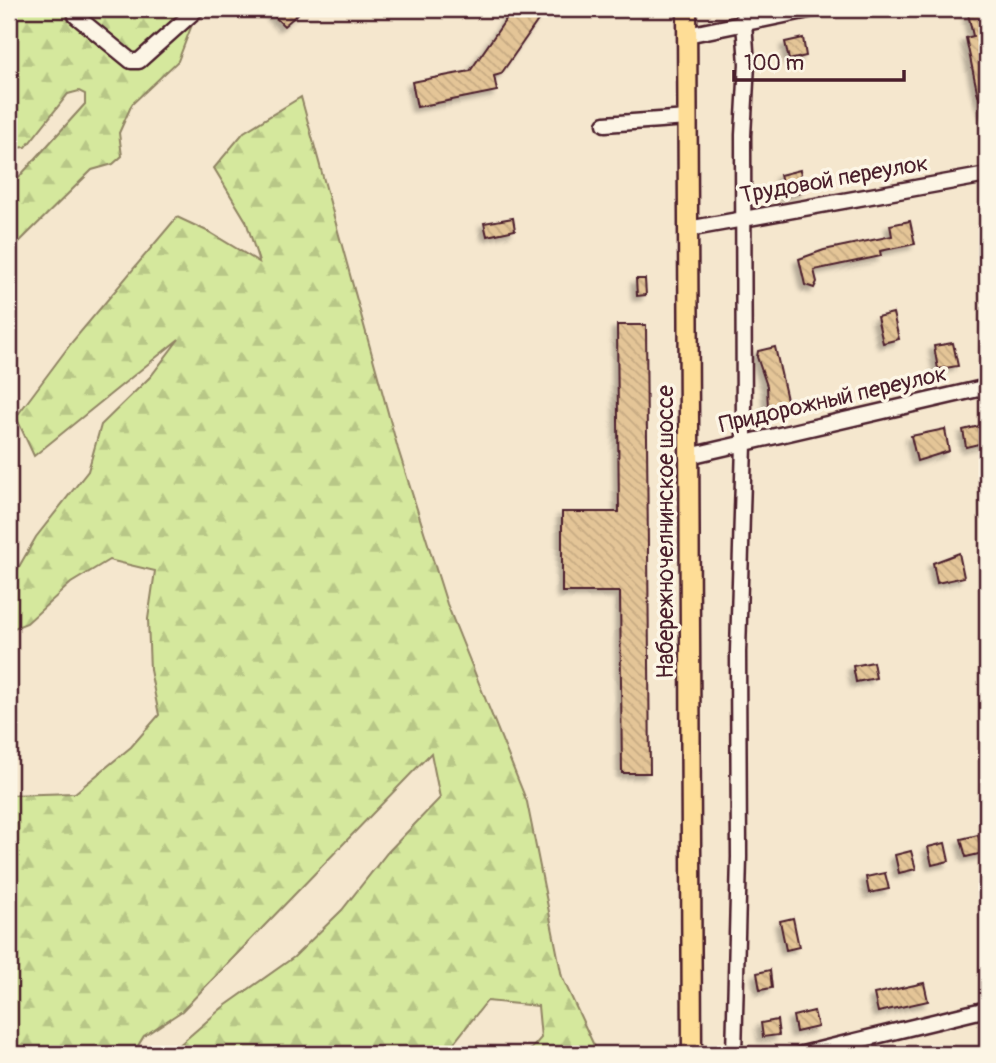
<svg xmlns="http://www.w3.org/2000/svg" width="996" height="1063" font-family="Pangolin,sans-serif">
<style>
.forest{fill:url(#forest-firs);stroke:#908464;stroke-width:2}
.building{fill:url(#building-back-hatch);stroke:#4a1f2b;stroke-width:2;filter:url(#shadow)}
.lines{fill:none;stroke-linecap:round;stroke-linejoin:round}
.minor-casing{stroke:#4a1f2b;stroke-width:19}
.major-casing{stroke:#4a1f2b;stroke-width:23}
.minor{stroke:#fcf5e5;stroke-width:14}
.major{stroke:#fedd96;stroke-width:18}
.labels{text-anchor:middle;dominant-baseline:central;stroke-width:7;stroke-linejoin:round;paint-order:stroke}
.street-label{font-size:23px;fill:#4a1f2b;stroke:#fcf5e5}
</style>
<defs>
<pattern id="forest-firs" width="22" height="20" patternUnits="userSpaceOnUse" patternTransform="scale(1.75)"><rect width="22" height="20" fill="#d5e89d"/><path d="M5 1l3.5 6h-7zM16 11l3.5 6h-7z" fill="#b8c787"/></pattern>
<pattern id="building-back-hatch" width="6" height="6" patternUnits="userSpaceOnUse" patternTransform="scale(1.75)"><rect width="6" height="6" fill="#e4c597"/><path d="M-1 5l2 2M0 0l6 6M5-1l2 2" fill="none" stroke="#c5a982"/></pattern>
<filter id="shadow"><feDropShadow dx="-4.5" dy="4.5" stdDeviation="2" flood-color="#0004"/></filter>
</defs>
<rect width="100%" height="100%" fill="#f5e7ce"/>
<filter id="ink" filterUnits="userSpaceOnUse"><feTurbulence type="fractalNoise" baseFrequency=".0143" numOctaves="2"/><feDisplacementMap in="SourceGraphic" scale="14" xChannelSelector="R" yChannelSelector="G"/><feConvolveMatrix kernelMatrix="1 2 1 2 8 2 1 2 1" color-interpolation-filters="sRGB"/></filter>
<g filter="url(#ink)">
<!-- forest -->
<path class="forest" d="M9,9H198L178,61L132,104L119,133L122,156L113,164L92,170L9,252V188L85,104V94L79,91L68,94L26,147L15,148L9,140Z
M301,97L398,449L447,604L527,802L562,977L598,1054H527L541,1038L538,1006L487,1001L445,1054H169L222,1008L294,957L342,910L387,853L440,798L431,753L182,1011L144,1036L133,1054H9V795L75,793L131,747L159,715L150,670L148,619L155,571L109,560L71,583L27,623L9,630V584L36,537L88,471L101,425L151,376L179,339L34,456L16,417L72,342L177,217L209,232L259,262L246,221L214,168L244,132Z"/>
<!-- building -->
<path class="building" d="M267,9H293L298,14L284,26Z
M513,9H530L541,16L501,74L494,76L497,91L417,107L412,82L470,71Z
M967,9H987V113H984L977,91L966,38L973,36Z
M803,38L806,56L789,60L785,42Z
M800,170L805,191L785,196L780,175Z
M513,218L515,230L487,236L484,223Z
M910,221L915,244L880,251L881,256L814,270L817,282L814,288L805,285L799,259L824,250L892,236L890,225Z
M636,279H645L646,295L637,296Z
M893,313L899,339L883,343L877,317Z
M617,325H646L650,773H622L620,592H562V512H619Z
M953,343L958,366L938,369L934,346Z
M775,347L788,404L768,408L767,386L757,357L758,351Z
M987,424V442L966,447L963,430Z
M945,429L949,451L917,461L911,436Z
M959,553L964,577L937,583L933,563Z
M873,662L876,678L856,682L853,666Z
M978,835L983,853L966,857L961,839Z
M945,843L949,861L932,865L928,847Z
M911,851L916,869L899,873L895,855Z
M885,873L889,889L869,893L866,877Z
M793,918L799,947L786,950L780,921Z
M770,970L772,988L760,990L757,973Z
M924,983L928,1001L878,1012L874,994Z
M814,1011L818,1027L796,1032L793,1016Z
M777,1020L779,1035L763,1037L761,1023Z"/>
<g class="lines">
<defs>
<path id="minor" d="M75,9L76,16L131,61H139L197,9
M687,35L814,9
M605,124L687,118
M688,229L987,175
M689,456L987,387
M734,1054L739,857L738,652L744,444L743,135L747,64L743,9
M802,1054L987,1009"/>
<path id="major" d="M687,9L692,1054"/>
</defs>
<!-- minor casing -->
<use href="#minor" class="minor-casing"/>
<!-- major casing -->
<use href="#major" class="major-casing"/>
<!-- minor -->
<use href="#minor" class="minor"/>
<!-- major -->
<use href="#major" class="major"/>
</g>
</g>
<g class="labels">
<!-- street labels -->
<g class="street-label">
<text transform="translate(834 179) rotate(-10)">Трудовой переулок</text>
<text transform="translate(833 399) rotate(-13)">Придорожный переулок</text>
<text transform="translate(665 532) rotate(-90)">Набережночелнинское шоссе</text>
</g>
</g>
<!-- margin -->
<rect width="996" height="1063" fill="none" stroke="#fcf5e5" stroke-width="35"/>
<rect x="18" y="18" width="961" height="1028" fill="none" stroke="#4a1f2b" stroke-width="2.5" filter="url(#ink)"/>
<!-- scale -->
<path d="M734 70v10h170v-10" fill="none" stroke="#4a1f2b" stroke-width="3.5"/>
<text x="744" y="70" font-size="21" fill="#4a1f2b" stroke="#fcf5e5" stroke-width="5" paint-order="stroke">100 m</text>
</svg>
